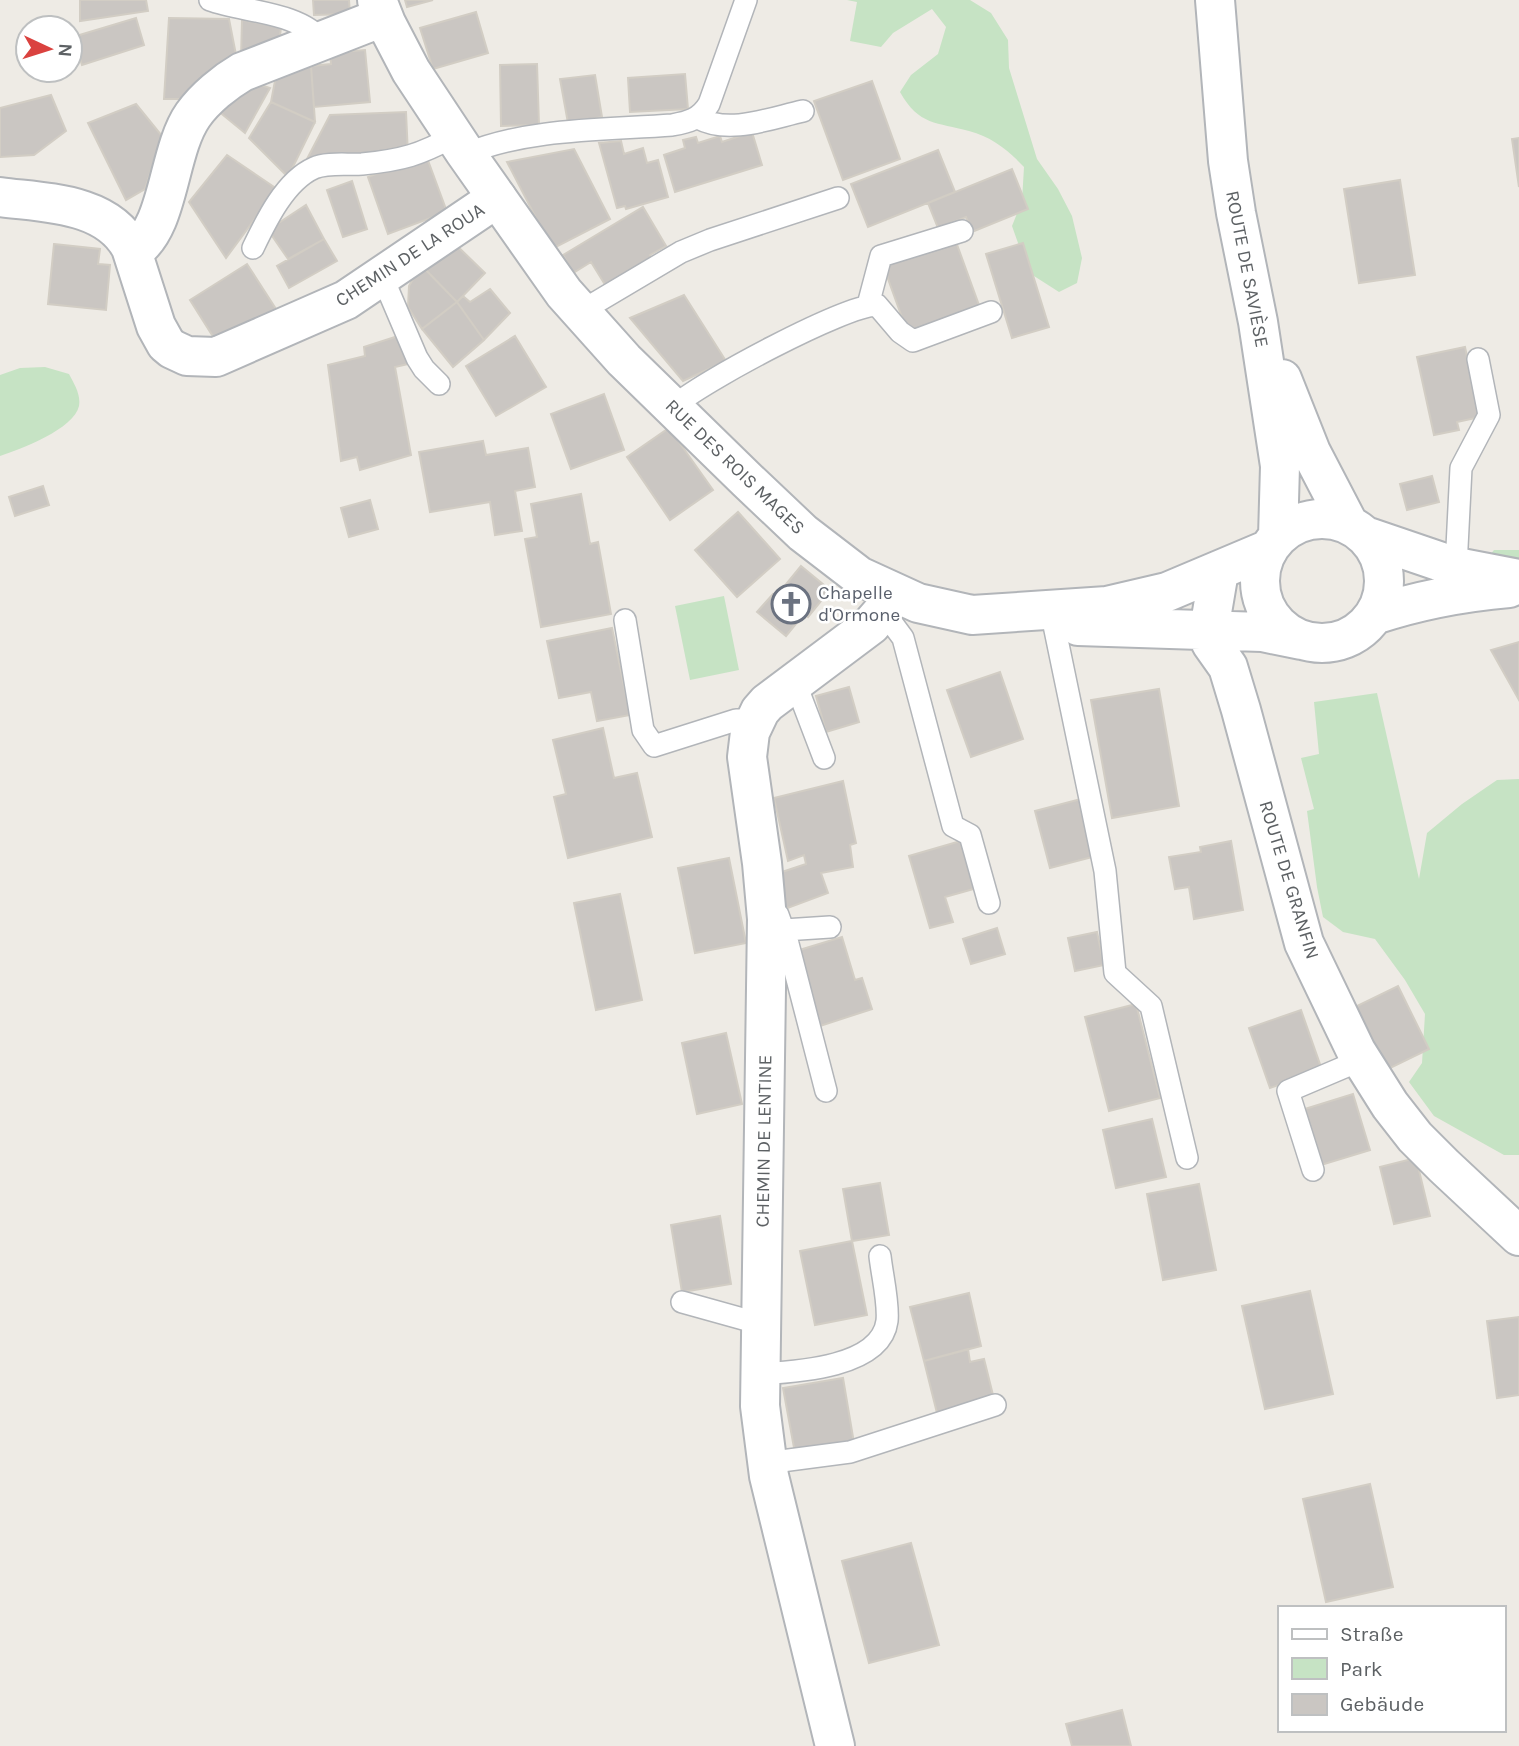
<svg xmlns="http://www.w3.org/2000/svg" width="1519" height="1746" font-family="Karla,sans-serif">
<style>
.green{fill:#c6e3c4}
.building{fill:#cac6c2;stroke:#d2cdc4;stroke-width:2}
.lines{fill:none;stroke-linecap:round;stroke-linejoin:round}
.lane-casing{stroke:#b2b5b9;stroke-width:24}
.street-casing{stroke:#b2b5b9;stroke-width:42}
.secondary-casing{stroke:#b2b5b9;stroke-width:42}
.lane{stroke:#fff;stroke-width:21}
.street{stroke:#fff;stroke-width:38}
.secondary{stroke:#fff;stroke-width:38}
.labels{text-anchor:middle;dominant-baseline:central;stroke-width:5;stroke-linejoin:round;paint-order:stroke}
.street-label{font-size:19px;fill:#5d6164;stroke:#fff}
.worship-label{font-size:19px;fill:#5b616d;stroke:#fff;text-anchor:start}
</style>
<rect width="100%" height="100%" fill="#eeebe5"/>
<!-- green -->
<path class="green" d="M847,0H970L991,13L1008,40L1009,68L1037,159L1058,189L1072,216L1082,258L1077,283L1059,292L1034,276L1024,260L1012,226L1022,201L1024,167C1008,150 992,137 969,131C937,122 919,126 900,92L911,75L938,54L946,27L932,9L893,33L881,47L850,41L857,2Z
M45,367L69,374C74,384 81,394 79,406C74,429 21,449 0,456V375L20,368Z
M1494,550H1519V562L1490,555Z
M724,596L739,670L690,680L675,606Z
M1377,693L1419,879L1427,833L1462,804L1497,780L1519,779V1155H1504L1434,1116L1409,1082L1422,1063L1425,1014L1405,980L1375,939L1343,932L1323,917L1317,887L1307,811L1314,809L1301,758L1319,754L1314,702Z"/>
<!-- building -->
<path class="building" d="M80,0H146L148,11L80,21Z
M313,0H349L350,14L314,15Z
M405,0H433L407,7Z
M476,12L488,53L433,69L420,28Z
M136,18L144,45L82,65L73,37Z
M169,18L229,19L239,70L195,99H164Z
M242,20L281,27L278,55L241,58Z
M365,50L370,102L314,107L311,66L331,64L330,53Z
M537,64L539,125L501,126L500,65Z
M278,65L311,66L315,122L271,102Z
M685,74L688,109L630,112L628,78Z
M595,75L602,117L568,123L560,79Z
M240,78L270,88L245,133L212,106Z
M872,81L900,159L843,180L814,101Z
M51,95L66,131L34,155L0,157V108Z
M271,102L315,122L288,177L249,138Z
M136,104L162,136L145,189L126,200L88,123Z
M406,112L408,155L307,159L330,115Z
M752,132L762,165L675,192L664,155L685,148L683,140L696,137L698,143L720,136L722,142Z
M1519,138V187L1512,139Z
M621,141L624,154L643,148L647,163L658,160L668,197L626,209L625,206L617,208L599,143Z
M574,149L610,219L552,249L507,162Z
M938,150L955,192L868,227L851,184Z
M227,155L277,189L226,258L189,202Z
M426,155L447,212L388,234L368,177Z
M1012,169L1028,209L972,232L966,217L938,228L928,203Z
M1400,180L1415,275L1359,283L1344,189Z
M352,181L367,229L343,237L327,190Z
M306,205L324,239L288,259L268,230Z
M643,207L666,246L650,255L653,260L607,288L591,262L573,273L563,255Z
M324,239L337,261L289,288L277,266Z
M955,239L980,308L908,334L883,265Z
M451,240L485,273L457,302L421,265Z
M1023,243L1049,327L1012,338L986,254Z
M54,244L100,249L98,264L110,265L106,310L48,304Z
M247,264L276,309L219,346L190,300Z
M421,265L457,302L422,329L408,307L409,286Z
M490,289L510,313L484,340L457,302L463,296L470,302Z
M684,295L726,361L683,381L630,318Z
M457,302L484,340L453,367L422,329Z
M398,336L408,364L395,367L411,455L360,470L357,457L341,461L328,365L365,356L364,347Z
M515,336L546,387L496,416L466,366Z
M1465,347L1480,417L1457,422L1459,430L1434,435L1417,357Z
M604,394L624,450L571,469L551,414Z
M669,428L713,490L670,520L627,457Z
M483,441L486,455L528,448L535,487L515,491L522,531L495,535L490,502L430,512L419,452Z
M1432,476L1439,502L1407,510L1400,484Z
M43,486L49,505L15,516L9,497Z
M581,494L590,544L598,542L611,614L541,627L525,539L537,537L531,504Z
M370,500L378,529L349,537L341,508Z
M738,512L780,559L737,597L695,550Z
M801,566L830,590L808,617L804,614L786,636L757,612L773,594L775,595L783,588Z
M612,628L630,715L597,721L591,692L559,698L547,641Z
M1519,642V700L1491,650Z
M1000,672L1023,739L971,757L947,690Z
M849,687L859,722L826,732L816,696Z
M1159,689L1179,806L1112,818L1091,700Z
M603,728L614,778L637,773L652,837L568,858L554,797L566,794L553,740Z
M843,781L856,843L850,845L853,867L821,873L828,893L785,909L776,874L806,864L804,855L788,861L774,798Z
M1081,799L1096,856L1050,868L1035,811Z
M964,840L977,888L945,897L953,922L930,928L909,856Z
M1231,841L1243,910L1194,919L1189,887L1175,889L1169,857L1201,852L1200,847Z
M729,858L746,943L695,953L678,868Z
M620,894L642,1000L596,1010L574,903Z
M997,928L1005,954L971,964L963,939Z
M1097,932L1104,965L1075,971L1068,938Z
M842,937L855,980L862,978L872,1009L817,1027L793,952Z
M1398,986L1429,1049L1382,1072L1351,1009Z
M1136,1004L1160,1098L1109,1111L1085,1017Z
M1301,1010L1322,1070L1270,1088L1249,1028Z
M726,1033L742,1104L697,1114L682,1043Z
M1353,1094L1370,1150L1321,1165L1305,1109Z
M1152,1119L1166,1177L1116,1188L1103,1130Z
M1416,1158L1430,1216L1394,1224L1380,1167Z
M880,1183L889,1235L852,1241L843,1189Z
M1199,1184L1216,1270L1163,1280L1147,1194Z
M720,1216L731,1284L682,1292L671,1225Z
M852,1241L867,1315L815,1325L800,1251Z
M1310,1291L1333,1394L1265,1409L1242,1306Z
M969,1293L981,1346L924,1361L910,1307Z
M1519,1317V1395L1497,1398L1487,1321Z
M968,1349L970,1362L984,1359L994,1399L937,1413L924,1361Z
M843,1378L854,1443L795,1453L783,1388Z
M1370,1484L1393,1587L1326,1602L1303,1499Z
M911,1543L939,1645L869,1663L842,1561Z
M1122,1710L1131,1746H1072L1066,1724Z"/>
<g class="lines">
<defs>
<path id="lane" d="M210,0C243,12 300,12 322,41
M698,118C729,135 771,118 803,111
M466,154C528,128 605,130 672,125C689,122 700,119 709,104L746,0
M253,248C266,221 285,181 314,168C327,162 348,165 362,164C403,160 419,155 455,136
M382,276L417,358L424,369L439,384
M868,305L881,256L962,231
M582,313L595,303L681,252L710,240L838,198
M673,407C699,383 845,305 877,305L900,332L913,341L991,312
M1462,574L1456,567L1461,468L1489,415L1478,359
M1070,608L1054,625L1105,871L1115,973L1151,1006L1187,1158
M883,611L903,638L953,826L970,835L989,903
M625,620L643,730L654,746L736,720H744L754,723
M795,682L824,758
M775,912L778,915L787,940L826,1091
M784,930L830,927
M1313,1170L1288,1091L1361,1060
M682,1302L761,1324
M759,1374C794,1372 881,1368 887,1321C889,1303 882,1275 880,1256
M766,1463L850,1452L995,1405"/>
<path id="street" d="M0,197C44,203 107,202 131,248L156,326L166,344L172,349L187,356L216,357L346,300L497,198
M133,251C170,229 167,152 193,115C205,98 225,82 242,72L383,17
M835,1746L769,1476L760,1406L767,919L762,863L747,757L750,732L760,711L767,703L871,625L884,610L893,593"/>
<path id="secondary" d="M377,0L386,23L411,71L464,151L564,293L624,360L747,480L803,533L859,576L918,603L972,615L1107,606L1167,592L1269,549
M1215,0L1228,161L1236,213L1258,322L1280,466L1278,537
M1282,379L1311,452L1349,525
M1260 581a62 62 0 1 1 124 0a62 62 0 1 1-124 0Z
M1365,536L1456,567L1519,579
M1219,571L1209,630L1211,643L1228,667L1241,710L1304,943L1356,1051L1390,1105L1415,1137L1444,1166L1519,1236
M1374,615C1419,600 1463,592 1509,588
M1078,626L1262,632L1301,640"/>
</defs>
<!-- lane casing -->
<use href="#lane" class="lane-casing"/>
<!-- street casing -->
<use href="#street" class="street-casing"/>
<!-- secondary casing -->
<use href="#secondary" class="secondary-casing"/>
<!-- lane -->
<use href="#lane" class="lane"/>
<!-- street -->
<use href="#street" class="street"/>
<!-- secondary -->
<use href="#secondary" class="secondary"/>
</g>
<!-- icons -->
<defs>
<symbol id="church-ring" viewBox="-11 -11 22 22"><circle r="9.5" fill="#fff" stroke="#6b7280" stroke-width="1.5"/><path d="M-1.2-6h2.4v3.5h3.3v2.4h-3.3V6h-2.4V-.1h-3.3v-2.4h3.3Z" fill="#6b7280"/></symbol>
</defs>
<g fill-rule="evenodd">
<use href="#church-ring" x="769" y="582" width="44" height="44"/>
</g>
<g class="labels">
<!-- street labels -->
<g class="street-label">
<text transform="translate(410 255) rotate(-33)">CHEMIN DE LA ROUA</text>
<text transform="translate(1247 269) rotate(79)">ROUTE DE SAVIÈSE</text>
<text transform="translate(735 467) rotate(44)">RUE DES ROIS MAGES</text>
<text transform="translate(1289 880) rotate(73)">ROUTE DE GRANFIN</text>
<text transform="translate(764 1141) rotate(-89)">CHEMIN DE LENTINE</text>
</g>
<!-- worship labels -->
<g class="worship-label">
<text x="818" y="593">Chapelle<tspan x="818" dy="22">d'Ormone</tspan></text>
</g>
</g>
<!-- legend -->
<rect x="1278" y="1606" width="228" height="126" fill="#ffffff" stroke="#bec0c1" stroke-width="2"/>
<rect x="1292" y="1629" width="35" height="10" fill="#ffffff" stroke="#bec0c1" stroke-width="2"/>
<text x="1340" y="1641" font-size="21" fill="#5d6164">Straße</text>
<rect x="1292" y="1658" width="35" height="21" fill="#c6e3c4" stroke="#bec0c1" stroke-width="2"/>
<text x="1340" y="1676" font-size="21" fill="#5d6164">Park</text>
<rect x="1292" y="1694" width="35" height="21" fill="#cac6c2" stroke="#bec0c1" stroke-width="2"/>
<text x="1340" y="1711" font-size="21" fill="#5d6164">Gebäude</text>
<!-- north arrow -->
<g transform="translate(49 49) rotate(94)"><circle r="33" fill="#ffffff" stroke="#bec0c1" stroke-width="2"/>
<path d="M0-5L12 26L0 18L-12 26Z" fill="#da423f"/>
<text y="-10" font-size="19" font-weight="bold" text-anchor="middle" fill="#5d6164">N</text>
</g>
</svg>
